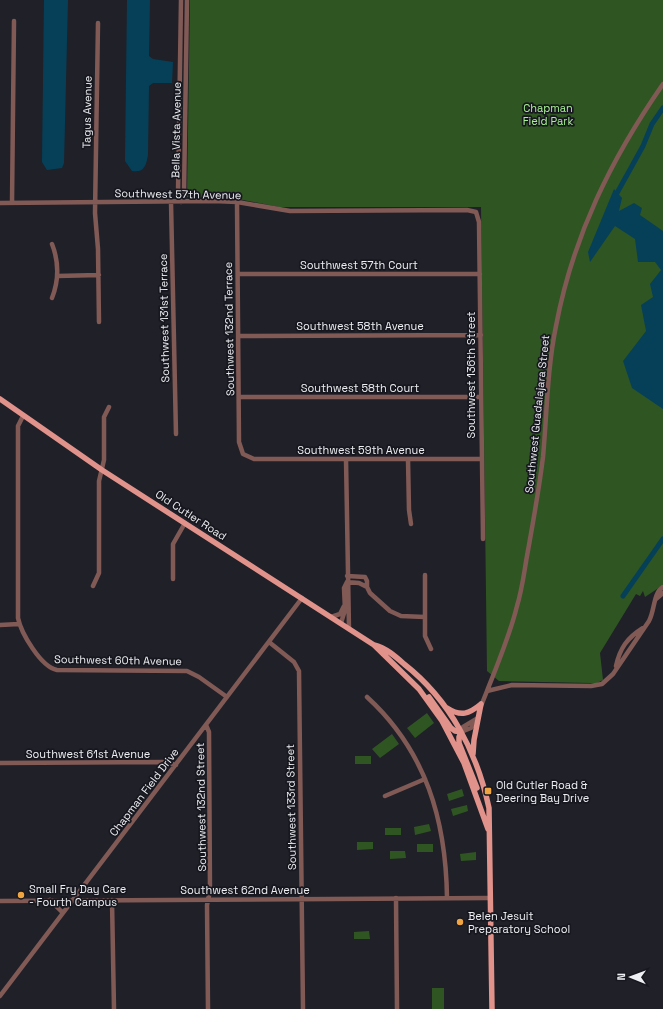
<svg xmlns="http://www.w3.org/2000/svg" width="663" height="1009" font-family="'Space Grotesk',sans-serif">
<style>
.green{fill:#2f5522}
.water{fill:#064058}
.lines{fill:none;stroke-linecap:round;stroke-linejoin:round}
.canal{stroke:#064058;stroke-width:5}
.minor{stroke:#815a56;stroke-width:4.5}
.major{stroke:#e1928a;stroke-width:5.5}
.poi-dot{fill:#f1a540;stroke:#17171f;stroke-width:1.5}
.labels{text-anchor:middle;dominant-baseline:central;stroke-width:3.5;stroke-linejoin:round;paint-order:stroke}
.park-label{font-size:11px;fill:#a8f192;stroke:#17171f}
.street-label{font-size:11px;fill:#eeeff4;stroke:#17171f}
.poi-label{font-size:11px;fill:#eeeff4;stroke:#17171f;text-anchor:start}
</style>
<rect width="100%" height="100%" fill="#202028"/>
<!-- green -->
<path class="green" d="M190,0H663V585L645,597L643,591L640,596L636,594L600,653L603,680L597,683H590L499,681L487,671L481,207H279L238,199L187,197Z
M427,713L434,723L415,738L407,728Z
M392,734L399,744L380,758L372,749Z
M355,756H371V764H355Z
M462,789L464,796L449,801L447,794Z
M467,805L468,811L453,816L451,809Z
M429,824L431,831L415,835L414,827Z
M385,828H401V835H385Z
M357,842H373V849L357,850Z
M417,844H433V852H417Z
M390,851H405L406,858L390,859Z
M476,852V860L461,861L460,854Z
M369,931L370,939H354V932Z
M432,988H444V1009H432Z"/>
<!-- water -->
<path class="water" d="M44,0H68L64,163L62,168L47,170L42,162Z
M127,0H150L149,56L153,59L173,62L172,83H153L149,86L148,155C146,166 144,173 132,171L125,161Z
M614,189L622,198L619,211L634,203L642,208L640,215L663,231V409L632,388L623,361L646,331L641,305L653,297L650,284L661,270L655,262H638L635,239L615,226L590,262L588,252Z"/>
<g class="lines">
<!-- canal -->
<path class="canal" d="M617,193L643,146L652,124L663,108
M623,596L663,539"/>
<!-- minor -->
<path class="minor" d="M98,23L95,213L98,249L99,322
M171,202L176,434
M181,202L184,193L187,0
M181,202L178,193L181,0
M237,202L239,442L243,454L254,459H481
M0,203L214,201L237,202L290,211L467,210L476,212L479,222L483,539
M12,203L14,21
M238,274H480
M57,276L99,275
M52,298C59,280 59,262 52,244
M239,336L481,335
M239,397H481
M23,416L18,426V618C21,633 41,667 57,670L187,671L199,677L227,697
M346,459L349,629
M408,459L409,510L411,524
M425,575V636L431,649
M347,576L365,577L367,581V587L370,593L390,611L401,616L425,617
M173,579V544L185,523
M347,582L359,583L367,587
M93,586L99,573V481L104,460V417L109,407
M656,599L663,593
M331,617L340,614L344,606
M341,623L345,610L344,588L347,582
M0,625L19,624
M269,642L294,662L299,671L303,1009
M616,666C620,648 627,638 643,628
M487,691C498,663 510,635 517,606C522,590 524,573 527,556C533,523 539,490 543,457C547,414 547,370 556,326C573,236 611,159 663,84
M367,697C426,751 446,820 447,898
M481,706L487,691L512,685L591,686L602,684L613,674L649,621C655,610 653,593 663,587
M206,725L209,732L210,891L207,905L208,1009
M461,732L471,728L476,721
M461,732L463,727L478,718
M0,763L164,762L176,765
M385,796L425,779
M396,898L397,1009
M50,900L63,913
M112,900L114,1009
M0,901L490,898
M0,996L302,598"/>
<!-- major -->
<path class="major" d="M0,399L102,470L374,645C386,648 395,656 404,664C450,700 477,752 489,808L492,1009
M374,645L419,689L442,721L464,763L488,829
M429,697L451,728L455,731L461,732
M447,708C461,717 469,714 481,704
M461,732L459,737V743L477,788
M473,754L474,740L481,704"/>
</g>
<!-- markers -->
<g class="poi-dot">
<rect x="484" y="787" width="8" height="8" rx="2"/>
<circle cx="21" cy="895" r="4"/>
<circle cx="460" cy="922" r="4"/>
</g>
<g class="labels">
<!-- park labels -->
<g class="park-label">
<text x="548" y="108">Chapman<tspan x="548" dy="13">Field Park</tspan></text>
</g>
<!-- street labels -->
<g class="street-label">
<text transform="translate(87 112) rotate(-89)">Tagus Avenue</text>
<text transform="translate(176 130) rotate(-89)">Bella Vista Avenue</text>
<text transform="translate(178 194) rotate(1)">Southwest 57th Avenue</text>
<text x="359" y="265">Southwest 57th Court</text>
<text transform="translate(164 318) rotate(-91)">Southwest 131st Terrace</text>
<text x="360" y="326">Southwest 58th Avenue</text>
<text transform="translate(229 329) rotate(-91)">Southwest 132nd Terrace</text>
<text transform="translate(471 375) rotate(-90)">Southwest 136th Street</text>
<text x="360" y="388">Southwest 58th Court</text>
<text transform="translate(537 414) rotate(-84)">Southwest Guadalajara Street</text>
<text x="361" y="450">Southwest 59th Avenue</text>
<text transform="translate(191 515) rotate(33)">Old Cutler Road</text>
<text transform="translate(118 660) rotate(1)">Southwest 60th Avenue</text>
<text x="88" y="754">Southwest 61st Avenue</text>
<text transform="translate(144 792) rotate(-53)">Chapman Field Drive</text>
<text transform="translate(201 807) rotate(-91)">Southwest 132nd Street</text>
<text transform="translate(291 807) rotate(-91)">Southwest 133rd Street</text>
<text x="245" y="890">Southwest 62nd Avenue</text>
</g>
<!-- poi labels -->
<g class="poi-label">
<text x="496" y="785">Old Cutler Road &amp;<tspan x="496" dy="13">Deering Bay Drive</tspan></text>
<text x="29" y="889">Small Fry Day Care<tspan x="29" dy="13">- Fourth Campus</tspan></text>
<text x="468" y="916">Belen Jesuit<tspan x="468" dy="13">Preparatory School</tspan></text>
</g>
</g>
<!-- north arrow -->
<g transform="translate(631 977) rotate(271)" stroke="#17171f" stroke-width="3" paint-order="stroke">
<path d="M0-3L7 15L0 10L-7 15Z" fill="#eeeff4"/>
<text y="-6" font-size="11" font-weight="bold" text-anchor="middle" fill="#eeeff4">N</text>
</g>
</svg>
